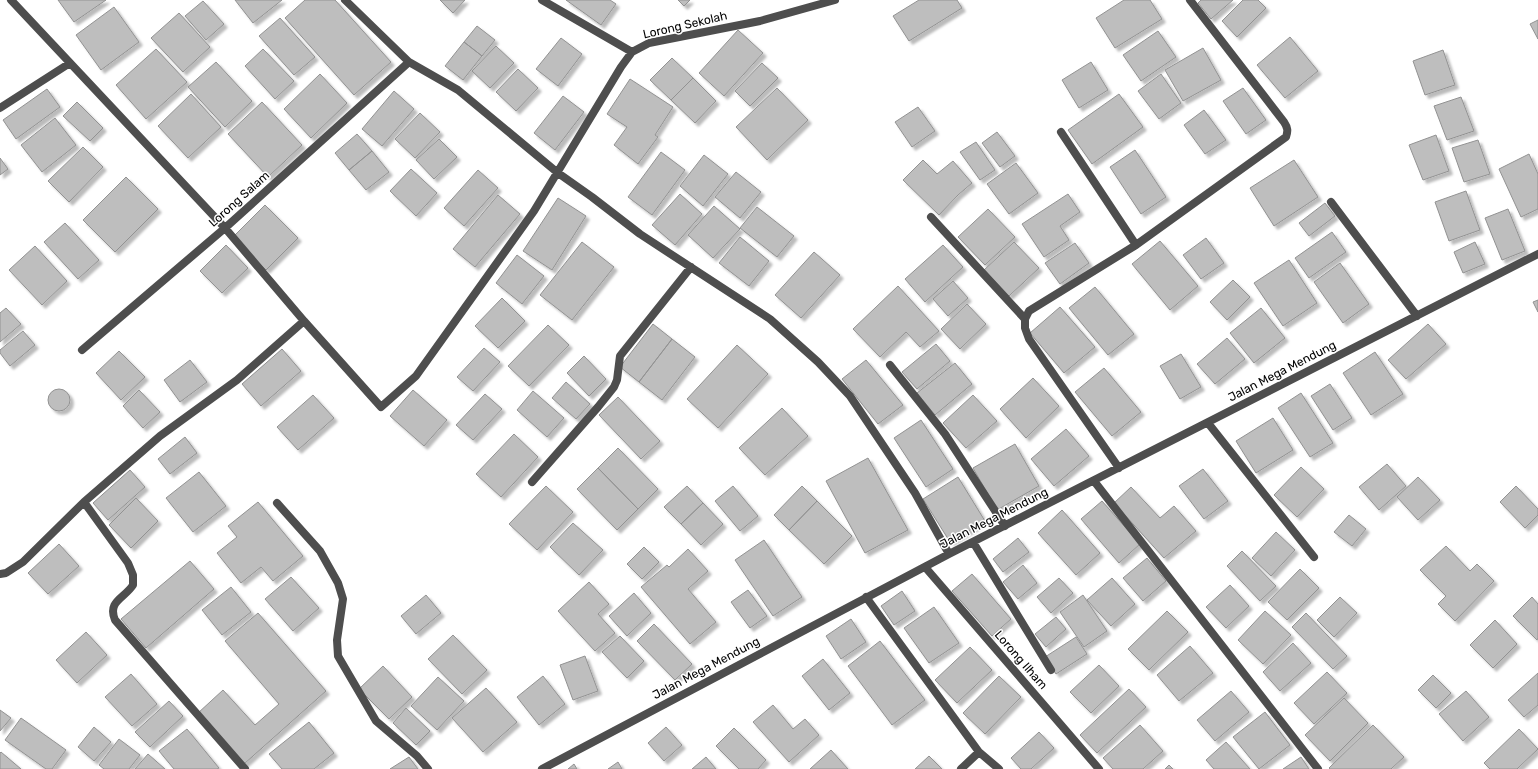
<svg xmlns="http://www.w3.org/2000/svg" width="1538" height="769" font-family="Rubik,sans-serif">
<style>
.building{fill:#bebebe;stroke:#929292;filter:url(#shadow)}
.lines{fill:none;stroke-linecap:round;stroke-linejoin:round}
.minor{stroke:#4e4e4e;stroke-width:8}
.labels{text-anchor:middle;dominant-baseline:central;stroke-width:3;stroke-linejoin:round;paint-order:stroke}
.street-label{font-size:12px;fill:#000;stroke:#fff}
</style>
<defs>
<filter id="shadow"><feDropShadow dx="3.5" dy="3.5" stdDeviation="1" flood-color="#0004"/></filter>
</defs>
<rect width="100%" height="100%" fill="#fff"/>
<!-- building -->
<path class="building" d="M58,0H106L74,22Z
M235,0H282L253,23Z
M305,0H335L391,62L354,95L285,18Z
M440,0H465L453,13Z
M566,0H610L616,4L601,25Z
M678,0H690L684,6Z
M919,0H957L962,8L909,41L893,16Z
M1124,0H1150L1162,19L1115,48L1096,18Z
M1201,0H1233L1211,19L1198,3Z
M1243,0H1258L1266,8L1237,37L1222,21Z
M203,1L224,24L206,40L185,16Z
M114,7L139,42L101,70L76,35Z
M179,13L210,47L183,72L151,38Z
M280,18L315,57L294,75L259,36Z
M1538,20V39L1530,24Z
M477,26L495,40L482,56L464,42Z
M738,30L763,53L724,96L699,73Z
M1158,31L1176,57L1141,81L1123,55Z
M1290,37L1318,71L1285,98L1257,65Z
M561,38L582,54L558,86L536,69Z
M464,42L482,56L463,80L445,66Z
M496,46L514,63L490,88L472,71Z
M1203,48L1221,80L1183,101L1165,70Z
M156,49L187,82L146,119L116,85Z
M263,49L294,81L275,99L245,66Z
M1443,50L1455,85L1425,95L1413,61Z
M672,58L693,78L671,100L650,80Z
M216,62L252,101L225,127L188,87Z
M1091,62L1108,90L1079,108L1062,80Z
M762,63L778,78L750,106L735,91Z
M518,69L538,88L516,111L496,92Z
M320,74L347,103L311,138L284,109Z
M1161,74L1181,103L1159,119L1138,91Z
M693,78L716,101L695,123L671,100Z
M630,79L673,107L655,135L658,137L638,164L614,145L627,127L607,114Z
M777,88L808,120L767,160L736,127Z
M1243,88L1266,120L1246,134L1223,101Z
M47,89L60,107L16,139L3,120Z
M394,91L414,109L382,146L362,129Z
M191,94L221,127L188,158L158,126Z
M1119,94L1143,127L1092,164L1068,130Z
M563,96L584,112L555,150L534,133Z
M1461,97L1474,131L1447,140L1434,106Z
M77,102L103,128L90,141L63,116Z
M262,102L302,145L268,177L228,134Z
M918,107L935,131L912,147L895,122Z
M1204,110L1226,140L1205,154L1184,125Z
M420,113L440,132L415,158L395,139Z
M55,118L76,145L42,172L21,145Z
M997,132L1015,156L1000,167L982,143Z
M357,134L372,151L349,170L335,153Z
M1436,135L1449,171L1423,180L1409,145Z
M439,139L457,157L434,179L416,160Z
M1478,140L1490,174L1464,182L1452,148Z
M976,142L995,170L980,180L960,152Z
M83,147L103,167L69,202L48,181Z
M1135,150L1166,197L1141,214L1110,167Z
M372,151L389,172L366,190L349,170Z
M661,152L685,170L652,215L628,197Z
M1529,154L1538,174V209L1521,217L1499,169Z
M704,155L728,174L703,206L680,186Z
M0,158L8,169L0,175Z
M923,160L937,174L953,161L972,183L958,195L939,215L903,180Z
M1294,160L1318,197L1274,226L1250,188Z
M1016,163L1038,193L1009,214L987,184Z
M411,169L437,193L416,216L390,191Z
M478,170L498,188L464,226L444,208Z
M736,172L761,192L740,218L715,197Z
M126,177L158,209L115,252L83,220Z
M1466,191L1480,230L1449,241L1435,202Z
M680,194L702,214L675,245L652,225Z
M1068,194L1080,212L1060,226L1069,240L1044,257L1022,224Z
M498,195L520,214L475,267L453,249Z
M558,198L586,216L552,270L523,251Z
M1325,203L1335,216L1309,236L1299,223Z
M265,205L298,238L266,270L233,237Z
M714,206L740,229L713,258L688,235Z
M757,207L794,236L777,257L740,228Z
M988,209L1015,237L985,265L958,237Z
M1508,209L1525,251L1502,260L1485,218Z
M65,223L99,260L78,279L44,242Z
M1332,232L1346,252L1309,278L1295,258Z
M740,237L769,261L749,286L719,263Z
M1206,238L1224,263L1201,279L1183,255Z
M1160,241L1198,286L1170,310L1132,264Z
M582,242L614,267L572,320L540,295Z
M1014,242L1039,268L1009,296L984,270Z
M1475,242L1485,264L1463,273L1454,252Z
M1075,243L1089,263L1060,284L1045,263Z
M226,245L248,268L222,293L200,271Z
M943,245L963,267L925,302L905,279Z
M35,246L67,281L42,305L9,270Z
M814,252L840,275L801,318L775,295Z
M517,255L544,276L522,304L496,283Z
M1289,260L1317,303L1283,326L1254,283Z
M1340,263L1369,304L1343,323L1314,282Z
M1233,280L1250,297L1227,320L1210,302Z
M953,281L968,298L948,316L933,299Z
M898,286L939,331L920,347L906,332L880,357L853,329Z
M1095,287L1134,334L1108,355L1069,308Z
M502,298L525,321L498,348L475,326Z
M1538,300V312L1533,302Z
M967,304L986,324L960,349L941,329Z
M1060,307L1095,347L1064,373L1030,333Z
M6,308L21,324L0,342V313Z
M1261,308L1285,338L1254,363L1230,333Z
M653,324L672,339L639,382L620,367Z
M1428,324L1446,344L1406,379L1388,360Z
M548,325L569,345L529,386L508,366Z
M23,331L35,345L10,366L0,353V350Z
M1227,338L1245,359L1215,384L1197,364Z
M672,339L695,357L662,400L639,382Z
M936,344L950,361L917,389L902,372Z
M737,345L768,374L718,428L687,399Z
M484,348L500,362L473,391L457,377Z
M282,349L301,371L261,406L242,384Z
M119,351L145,377L121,400L96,373Z
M1375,352L1403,394L1371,415L1343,373Z
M1181,354L1201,387L1180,399L1160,366Z
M584,356L606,379L589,396L567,373Z
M190,360L207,382L180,402L164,380Z
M866,360L903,405L878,424L842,379Z
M955,363L972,384L935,415L917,393Z
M1104,368L1141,412L1112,436L1075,392Z
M1033,378L1059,406L1026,438L1000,409Z
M566,382L590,404L576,419L552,398Z
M1330,384L1352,418L1333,430L1311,396Z
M48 400a11 11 0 1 1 22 0a11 11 0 1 1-22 0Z
M139,390L160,412L143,428L123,406Z
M413,390L447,420L424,446L390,416Z
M533,391L564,418L547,437L517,410Z
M1301,393L1333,443L1310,457L1278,408Z
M485,394L502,409L473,440L456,425Z
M313,395L334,418L298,450L277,427Z
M973,395L997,421L966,448L943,423Z
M618,397L660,441L641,459L599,415Z
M782,408L808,436L765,475L739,448Z
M1273,418L1293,450L1256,473L1236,441Z
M921,420L953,469L926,487L894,438Z
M1066,429L1089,456L1054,486L1031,459Z
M514,434L538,457L501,497L476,474Z
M185,437L197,453L170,474L158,459Z
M1015,444L1039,486L997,510L973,468Z
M618,448L658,489L638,509L598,468Z
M868,458L908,530L865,553L826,481Z
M1387,464L1406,486L1379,510L1359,487Z
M1301,467L1324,489L1297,517L1274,495Z
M598,468L638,509L617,530L577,489Z
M1203,469L1228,501L1204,519L1179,486Z
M130,470L145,487L108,520L93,503Z
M199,472L226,506L193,532L166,498Z
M958,477L985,521L950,542L923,499Z
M1418,477L1440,500L1418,520L1397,497Z
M546,486L573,512L537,550L509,524Z
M687,486L703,503L681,524L664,507Z
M733,486L758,516L740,531L715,501Z
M802,486L817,501L789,530L774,515Z
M1516,486L1538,509V515L1525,528L1500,502Z
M1131,487L1160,518L1174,506L1196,531L1164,558L1114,503Z
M136,498L158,521L131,548L109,525Z
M817,501L852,536L824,564L789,530Z
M1102,501L1140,544L1119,563L1081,519Z
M258,502L303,556L273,581L261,567L241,583L217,553L237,537L228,526Z
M703,503L723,524L701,545L681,524Z
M1062,510L1100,553L1076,575L1038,533Z
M1349,515L1366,529L1352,546L1334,532Z
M573,523L603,550L579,575L550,547Z
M1276,532L1295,550L1271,576L1252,558Z
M1018,538L1029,552L1003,572L993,559Z
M764,540L802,597L773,616L735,560Z
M59,544L79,566L48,594L28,573Z
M1446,546L1470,571L1477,564L1494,581L1455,621L1438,604L1446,596L1420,570Z
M644,547L659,562L642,579L627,564Z
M688,549L708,571L688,589L716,622L690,644L641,587L667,565L669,567Z
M1242,551L1276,586L1260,601L1227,566Z
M1147,558L1166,581L1143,601L1123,578Z
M190,561L214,589L146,648L121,619Z
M1023,565L1037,583L1018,599L1003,582Z
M1300,569L1319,588L1287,620L1268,602Z
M972,574L1011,619L992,636L952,591Z
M291,577L319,608L293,631L265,599Z
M1059,578L1073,593L1051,613L1037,597Z
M1112,578L1135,604L1111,626L1087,600Z
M589,582L609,604L598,614L615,633L595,651L558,611Z
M1230,585L1249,606L1226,628L1206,607Z
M231,587L251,612L222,635L202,610Z
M748,590L767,616L750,628L731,602Z
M902,591L915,611L894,625L881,606Z
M634,593L651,613L627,636L609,616Z
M426,595L441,613L416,634L401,616Z
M1083,595L1107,631L1084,647L1060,612Z
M1340,597L1357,613L1334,637L1317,620Z
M1532,597L1538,604V638L1537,640L1513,616Z
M934,607L959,643L929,663L904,628Z
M1167,611L1188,632L1149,670L1128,649Z
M1265,611L1291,635L1263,664L1238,640Z
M258,613L326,691L244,764L198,713L223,690L255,725L279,704L225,641Z
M1306,613L1347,656L1333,669L1292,627Z
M1056,617L1066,629L1046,647L1035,634Z
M851,619L866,642L841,659L826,636Z
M1495,620L1517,644L1493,668L1470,645Z
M654,624L692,664L675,680L637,641Z
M86,632L107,655L77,683L56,660Z
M453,635L487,670L462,694L428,659Z
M620,636L644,661L627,678L602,652Z
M1076,637L1087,654L1056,674L1045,657Z
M880,641L925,700L892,725L848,666Z
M1293,643L1311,663L1280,691L1263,672Z
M1190,646L1213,673L1179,701L1157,675Z
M970,647L992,670L957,703L935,680Z
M585,656L598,691L573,700L560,665Z
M823,659L850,693L829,710L802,676Z
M1099,665L1119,686L1091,713L1070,692Z
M383,666L412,697L389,719L359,689Z
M1327,672L1347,693L1314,724L1294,703Z
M1538,673V705L1524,717L1508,700Z
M131,674L157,704L132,726L105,697Z
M1433,675L1451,693L1436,708L1418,690Z
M543,676L565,704L539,725L517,697Z
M999,676L1021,697L985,734L963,713Z
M438,677L464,701L437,730L411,706Z
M486,688L517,722L483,752L452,718Z
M1129,689L1146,707L1097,753L1080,735Z
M1231,691L1249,712L1215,741L1197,720Z
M1466,691L1489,717L1463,741L1439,714Z
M1344,698L1368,723L1330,761L1305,735Z
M169,701L183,716L150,747L135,732Z
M773,705L793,729L805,719L819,735L789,762L753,722Z
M406,708L430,731L416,745L393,723Z
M0,710L11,718L0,731Z
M1265,712L1290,745L1259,769L1233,737Z
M21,718L66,750L52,769H46L5,740Z
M309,722L334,753L314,769H282L269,754Z
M1140,725L1163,751L1143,769H1113L1103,758Z
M1373,725L1404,757L1391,769H1330L1329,768Z
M94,727L111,742L94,761L78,747Z
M666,727L682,745L664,761L648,743Z
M734,728L766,760L758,769H739L716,746Z
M187,729L219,768L217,769H174L159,751Z
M1519,729L1538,749L1517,769H1490L1484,763Z
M1039,732L1054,748L1031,769H1021L1011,758Z
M119,739L140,755L129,769H104L99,765Z
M1226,742L1250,769H1214L1206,760Z
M831,750L848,769H810Z
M1,752L21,769H0V753Z
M148,754L165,769H135Z
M929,756L942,769H915Z
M409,757L418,769H390Z
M706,757L716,769H692Z
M1301,757L1309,769H1283Z
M618,762L622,769H608Z
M574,764L577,769H568Z
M1169,765L1173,769H1165Z"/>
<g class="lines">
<!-- minor -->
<path class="minor" d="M11,0L225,228L304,321L381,407L416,376L534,211L621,67L632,52L649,43L760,21L835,0
M345,0L409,62L458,90L558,173L592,197L640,234L770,319L818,362L850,396L915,493L949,554
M542,0L632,52
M0,108L70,63
M1061,132L1136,245
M1331,202L1417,316
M931,217L1025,319
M82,350L225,228L409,62
M890,365L945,434L1005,526
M1208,423L1314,557
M1119,468L1029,339L1025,328V319L1029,311L1136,245L1286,137C1288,131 1288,128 1284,122L1190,0
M1094,481L1318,769
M532,482L598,407L614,387L617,380L620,356L691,267
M84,502L128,563L133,575V585C125,598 107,601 115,620L245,769
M277,503L320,551L338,583L343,599L337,640L338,656L376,721L417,756L428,769
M973,542L1051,670
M925,567L1099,769
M0,574L6,573L23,562L84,502L160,436L237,380L304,321
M866,597L979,752L999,769
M542,769L949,554L1538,254
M961,769L979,752"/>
</g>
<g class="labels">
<!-- street labels -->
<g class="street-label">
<text transform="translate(685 25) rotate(-13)">Lorong Sekolah</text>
<text transform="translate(239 199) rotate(-42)">Lorong Salam</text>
<text transform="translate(1282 371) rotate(-27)">Jalan Mega Mendung</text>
<text transform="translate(994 518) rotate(-27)">Jalan Mega Mendung</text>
<text transform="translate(1021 660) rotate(49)">Lorong Ilham</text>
<text transform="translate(706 668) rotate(-28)">Jalan Mega Mendung</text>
</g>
</g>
</svg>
